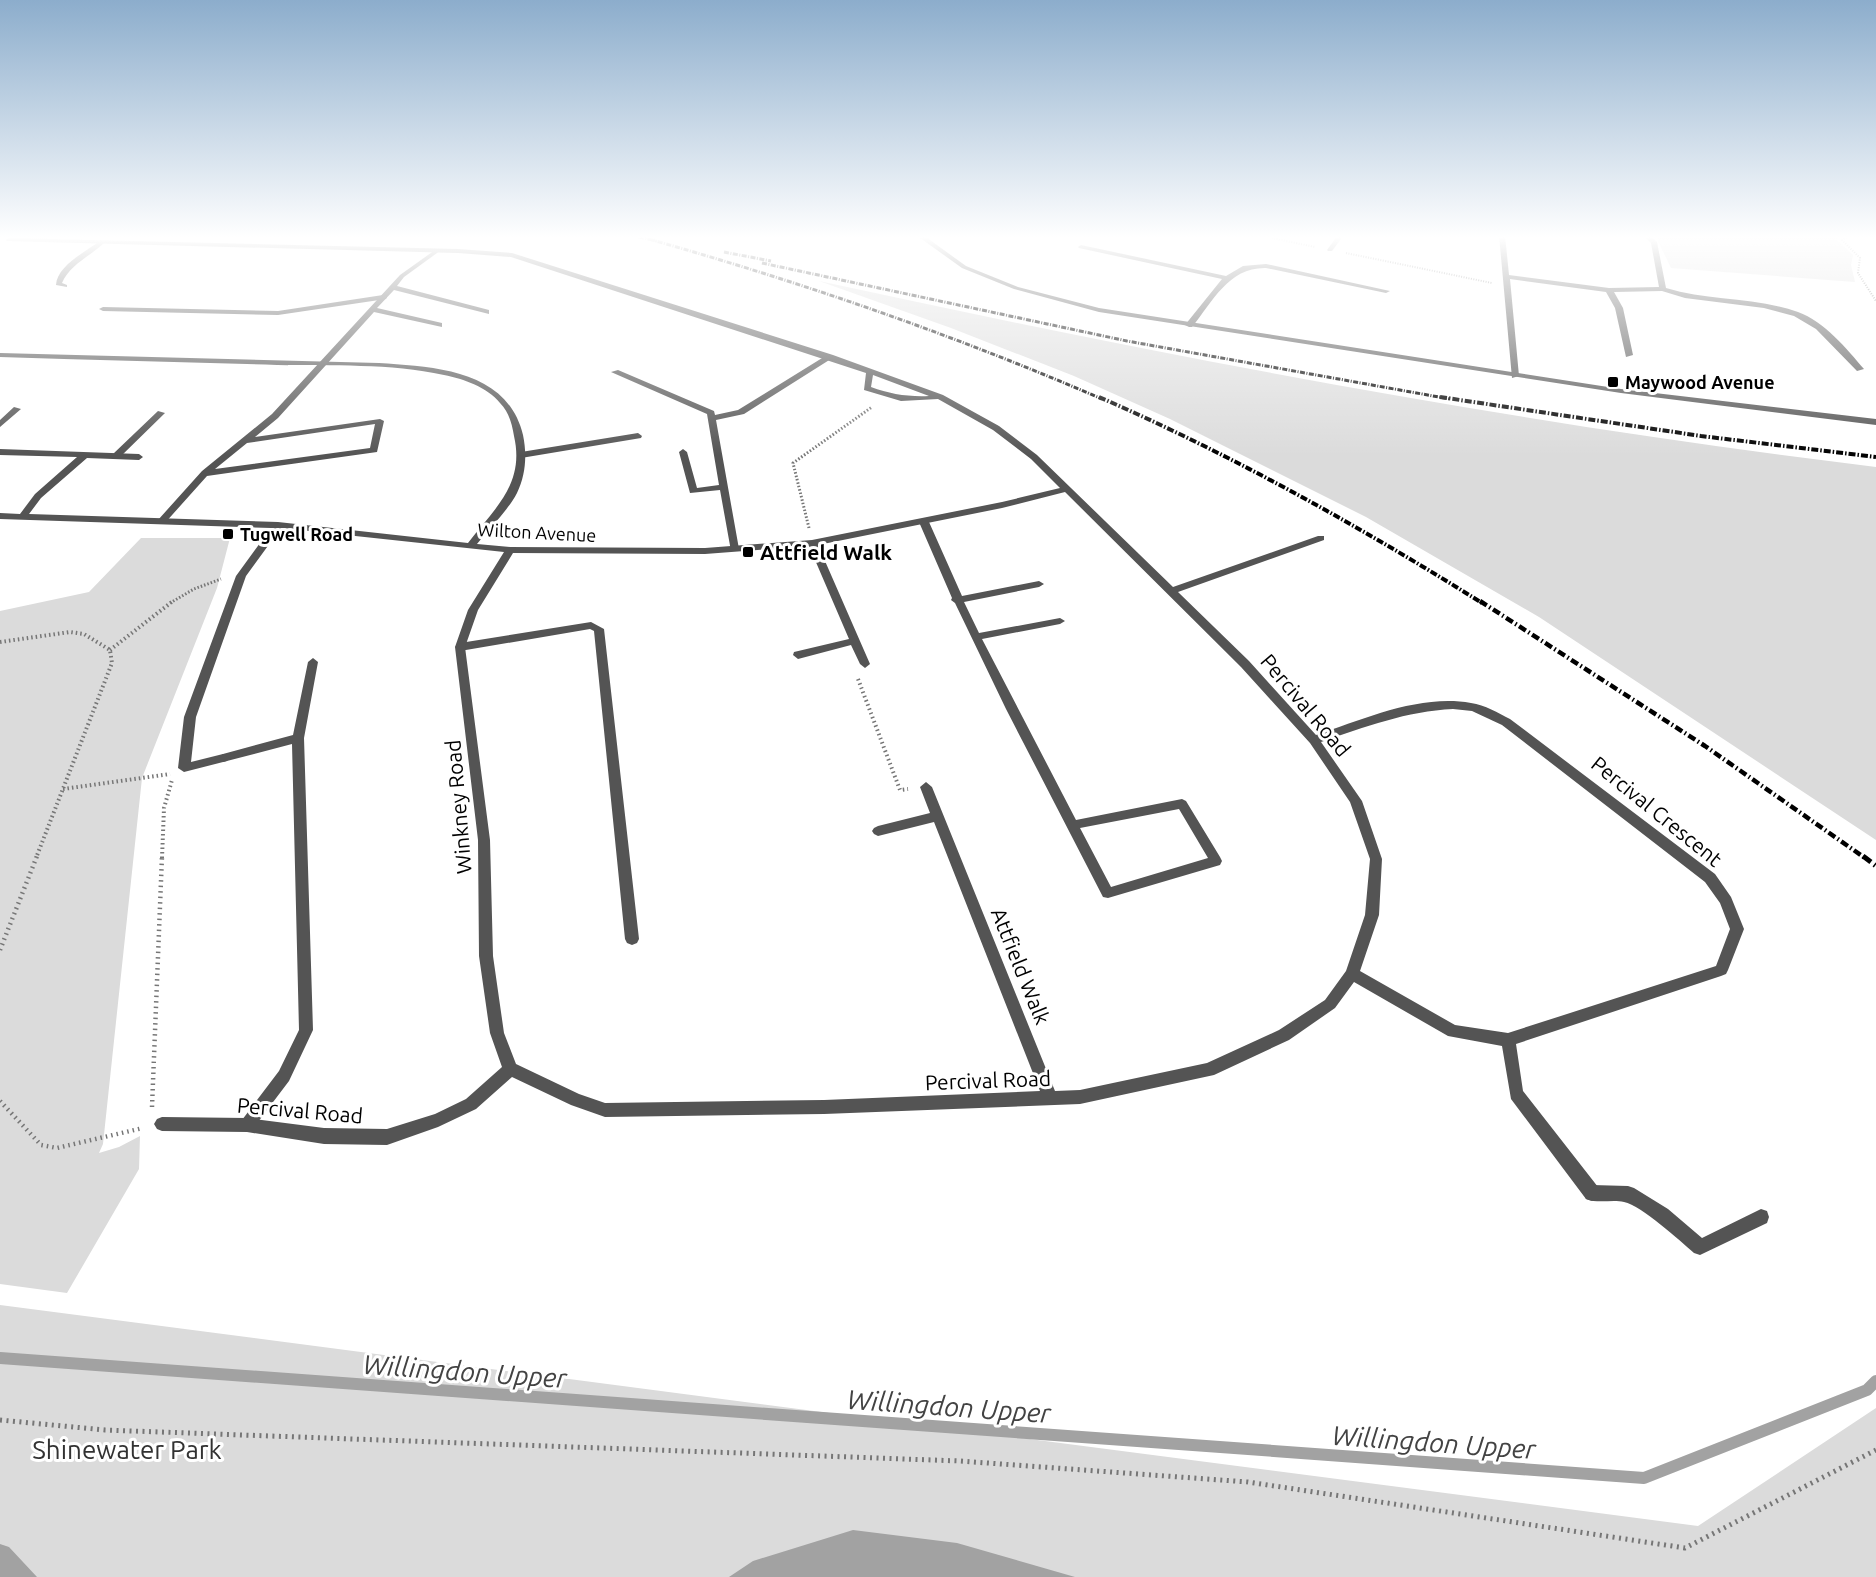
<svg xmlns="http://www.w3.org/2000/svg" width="1876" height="1577" font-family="Ubuntu,sans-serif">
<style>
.green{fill:#dbdbdb}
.water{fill:#a2a2a2}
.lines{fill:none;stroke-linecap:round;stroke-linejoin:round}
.stream{stroke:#a2a2a2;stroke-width:12}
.path-far4{stroke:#767676;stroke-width:2;stroke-dasharray:1 1.5;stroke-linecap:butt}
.path-far3{stroke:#767676;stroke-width:3;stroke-dasharray:1.5 2;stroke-linecap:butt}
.path-far2{stroke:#767676;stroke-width:4;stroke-dasharray:1.5 3;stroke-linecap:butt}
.path-far1{stroke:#767676;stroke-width:4.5;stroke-dasharray:1.5 4;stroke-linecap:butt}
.path{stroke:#767676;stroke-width:5;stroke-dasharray:2 4.5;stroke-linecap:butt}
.service{fill:#545454;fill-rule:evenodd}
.minor{fill:#545454;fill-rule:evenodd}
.tertiary{fill:#545454;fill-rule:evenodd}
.rail-far3{stroke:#000;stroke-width:3;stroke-dasharray:5 1.5 1 1.5;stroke-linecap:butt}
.rail-far2{stroke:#000;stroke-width:4;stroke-dasharray:7 2 1.5 2;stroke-linecap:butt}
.rail-far1{stroke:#000;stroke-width:4.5;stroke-dasharray:8 3 1.5 3;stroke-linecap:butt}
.rail{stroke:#000;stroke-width:5;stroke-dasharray:10 4 1.5 4;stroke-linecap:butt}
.poi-dot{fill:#000;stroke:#fff;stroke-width:2}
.labels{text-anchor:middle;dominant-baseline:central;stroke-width:6;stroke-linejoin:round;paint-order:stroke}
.far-poi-label{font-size:18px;font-weight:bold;fill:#000;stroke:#fff;text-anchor:start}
.far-street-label{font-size:18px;fill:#000;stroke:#fff}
.poi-label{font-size:21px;font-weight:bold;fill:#000;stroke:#fff;text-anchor:start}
.street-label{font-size:21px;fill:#000;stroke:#fff}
.near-park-label{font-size:26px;fill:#323232;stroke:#fff}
.near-water-label{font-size:27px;font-style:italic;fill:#434343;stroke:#fff}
</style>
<rect width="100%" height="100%" fill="#fff"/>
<!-- green -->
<path class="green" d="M1655,235H1843L1836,239L1853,255L1851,265L1855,282L1671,268Z
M819,281C1168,357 1520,424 1876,467V840L1539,617L1366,517L1170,419L1074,376L951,328Z
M141,538H230L217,588L142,778L103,1144L99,1153L119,1147L140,1136L139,1169L67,1293L0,1284V611L89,592Z
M0,1305L1698,1526L1876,1408V1577H0Z"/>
<!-- water -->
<path class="water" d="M853,1530L957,1543L1075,1577H729L753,1561Z
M0,1544L9,1547L37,1577H0Z"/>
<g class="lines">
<!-- stream -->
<path class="stream" d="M0,1358L1644,1478L1867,1390L1876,1381"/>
<!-- path-far4 -->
<path class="path-far4" d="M1257,235L1315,247
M1851,235L1842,240L1860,258L1858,273L1876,301
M1346,253L1492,283"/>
<!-- path-far3 -->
<path class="path-far3" d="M809,528L793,463L872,407
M170,603L194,589L221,579"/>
<!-- path-far2 -->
<path class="path-far2" d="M0,642L70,632L84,634L110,650L112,663L36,858
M110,650L173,601
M858,679L900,790L908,789
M63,789L170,774
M162,858L164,808L172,780"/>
<!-- path-far1 -->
<path class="path-far1" d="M0,950L37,856
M0,1101L41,1145L57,1148L143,1128
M152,1107L162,856"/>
<!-- path -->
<path class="path" d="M0,1420L105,1430L960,1461L1248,1482L1685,1548L1876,1450"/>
<!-- service -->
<path class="service" d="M100,241L105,242C91,256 70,264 62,283L67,285V287L56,285C57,266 85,252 100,241Z
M435,250L438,252L437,253L404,277L397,286L489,310V314L394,290L377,308L442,323V327L374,312L278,418L255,437L380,419L384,421L377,452L207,476L164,524H158V520L202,471L272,414L400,275ZM375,424L370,448L215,469L247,443Z
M827,355L834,357L744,414L716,420L739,549L737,551H731L720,490L690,493L679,452L683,449L687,452L697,488L719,485L707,414L611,372L618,370L714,411L715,415L738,410Z
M14,407L21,409L0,427V420Z
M158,411L165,413L119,458H113V454Z
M638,433L642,436L641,438L521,458L517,455L521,452Z
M924,519L929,522L962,596L1039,581L1044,584L1039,587L964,602L979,633L1060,618L1065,621L1060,624L982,639L1076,820L1182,799L1186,801L1220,857L1222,861L1220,865L1108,898L1103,897L1006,709L955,603L951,600L952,598L919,522ZM1179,809L1208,858L1111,887L1080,828Z
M591,622L604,629L639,939L637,943L632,945L627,943L625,939L594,631L590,629L460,651L455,647L460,643Z
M313,658L318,662L304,738L313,1030L289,1081L252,1130L247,1132L242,1130L239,1125L242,1120L279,1071L299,1030L292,744L223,762L217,758L223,754L293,735L308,662Z
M1592,1185L1628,1186L1634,1188L1668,1209L1702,1238L1761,1209L1767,1211L1769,1217L1767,1223L1700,1255L1694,1253C1679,1240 1642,1206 1624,1202C1612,1199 1599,1204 1586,1199L1584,1193L1586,1187Z"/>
<!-- minor -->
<path class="minor" d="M1338,235H1344L1332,251H1328L1327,250Z
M1499,235H1505L1509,275L1609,288L1659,287L1651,243L1643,235H1650L1657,242L1666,288C1709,301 1755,297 1798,312C1824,321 1847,349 1864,369L1857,371L1816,329L1794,316L1764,308L1685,298L1662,291L1614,292L1623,308L1633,355L1626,357L1615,308L1606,292L1510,279L1519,376L1512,378Z
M9,238L458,249L512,253L833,355L943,395L999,426L1037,455L1173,587L1318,536H1324V540L1178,592L1249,661L1316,735C1365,719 1419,694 1471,703C1485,705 1498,713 1510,719L1715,874L1731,897L1744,929L1728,970L1726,974L1721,976L1516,1044L1523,1091L1598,1187L1600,1193L1598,1199L1592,1201L1586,1199L1511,1099L1502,1046L1448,1036L1354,982L1335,1008L1289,1040L1214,1075L1080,1104L824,1114L605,1117L571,1105L512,1077L476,1109L438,1127L387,1145L324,1144L247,1132L162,1131L157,1129L154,1124L157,1119L162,1117L247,1118L324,1128L387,1129L435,1114L466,1099L502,1067L490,1033L479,956L478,840L455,647L468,610L504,552L281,528L246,576L196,717L191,762L223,754L229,758L227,761L184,772L178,768L184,717L236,576L271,528L0,519V513L20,514L35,494L77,457L0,455V449L139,454L143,457L139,460L87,458L41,498L29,514L278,522L468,543C495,508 525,484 514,436C512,424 509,412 500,403C487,387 464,379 444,375C390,363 332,366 277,365C185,362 92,360 0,357V353L379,363C434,367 507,369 523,435C527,454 526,475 517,493C507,512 490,527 477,544L510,547L705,548L812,540L1002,502L1060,488L1031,459L993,430L938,399L901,401L864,390L866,373L511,257L458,253L7,241L6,240ZM873,375L929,396C908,397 890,394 871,387ZM1065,492L1241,667L1310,743L1350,802L1370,859L1365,915L1346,971L1325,1000L1279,1030L1207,1063L1080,1090L1055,1091L932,787L926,782L920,787L930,813L878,826L874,828L872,831L874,834L878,836L934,822L1040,1091L824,1100L605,1103L579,1094L516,1064L504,1033L493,956L490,840L465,647L478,610L513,553L705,554L809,546L849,639L794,652L793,655L798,659L851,645L860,664L865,668L870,664L818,545L1002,508ZM1453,709L1472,711L1502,725L1705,882L1720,903L1730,929L1716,966L1508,1033L1455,1025L1360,971L1379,915L1382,859L1362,801L1321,742C1365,727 1407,711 1453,709Z
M1081,245L1226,276L1243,266L1266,264L1390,291L1386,293L1266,268C1229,267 1213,301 1192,327H1189L1185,325L1222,279L1079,248L1078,247Z
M383,295L387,297L386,299L278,315L103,311L99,309L103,307L278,311Z"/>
<!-- tertiary -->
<path class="tertiary" d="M916,235H923L966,266L1018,287L1099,308L1621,389L1876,419V425L1621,393L1099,312L1014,289L962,268Z"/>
<!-- rail-far3 -->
<path class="rail-far3" d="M630,235L657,241
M649,239C804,283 954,335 1102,399
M724,252L771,261
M762,263L1127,341L1450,399"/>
<!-- rail-far2 -->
<path class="rail-far2" d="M1099,397C1232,455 1359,526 1482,603
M1440,397L1701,436L1876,457"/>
<!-- rail-far1 -->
<path class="rail-far1" d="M1480,601L1705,746L1865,858"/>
<!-- rail -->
<path class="rail" d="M1863,856L1876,866"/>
</g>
<!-- sky -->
<linearGradient id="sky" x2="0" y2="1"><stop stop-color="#8cadcc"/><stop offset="0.52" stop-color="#fff"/><stop offset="1" stop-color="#fff" stop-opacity="0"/></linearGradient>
<rect width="1876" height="456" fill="url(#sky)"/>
<!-- markers -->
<g class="poi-dot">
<rect x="1607" y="376" width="12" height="12" rx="3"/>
<rect x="222" y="528" width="12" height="12" rx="3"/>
<rect x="742" y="546" width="12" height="12" rx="3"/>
</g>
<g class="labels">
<!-- far-poi labels -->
<g class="far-poi-label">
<text x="1625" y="382">Maywood Avenue</text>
<text x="240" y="534">Tugwell Road</text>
</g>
<!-- far-street labels -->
<g class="far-street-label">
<text transform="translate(537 532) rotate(3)">Wilton Avenue</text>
</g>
<!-- poi labels -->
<g class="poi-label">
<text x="760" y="552">Attfield Walk</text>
</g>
<!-- street labels -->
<g class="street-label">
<text transform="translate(1306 705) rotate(50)">Percival Road</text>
<text transform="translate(458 807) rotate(-95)">Winkney Road</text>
<text transform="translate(1657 811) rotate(39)">Percival Crescent</text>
<text transform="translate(1021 966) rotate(68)">Attfield Walk</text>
<text transform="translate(988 1080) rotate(-2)">Percival Road</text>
<text transform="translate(300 1110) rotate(5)">Percival Road</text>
</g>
<!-- near-park labels -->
<g class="near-park-label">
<text x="127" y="1449">Shinewater Park</text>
</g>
<!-- near-water labels -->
<g class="near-water-label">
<text transform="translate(465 1371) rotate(4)">Willingdon Upper</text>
<text transform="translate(949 1406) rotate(4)">Willingdon Upper</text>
<text transform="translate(1434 1442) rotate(4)">Willingdon Upper</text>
</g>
</g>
</svg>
